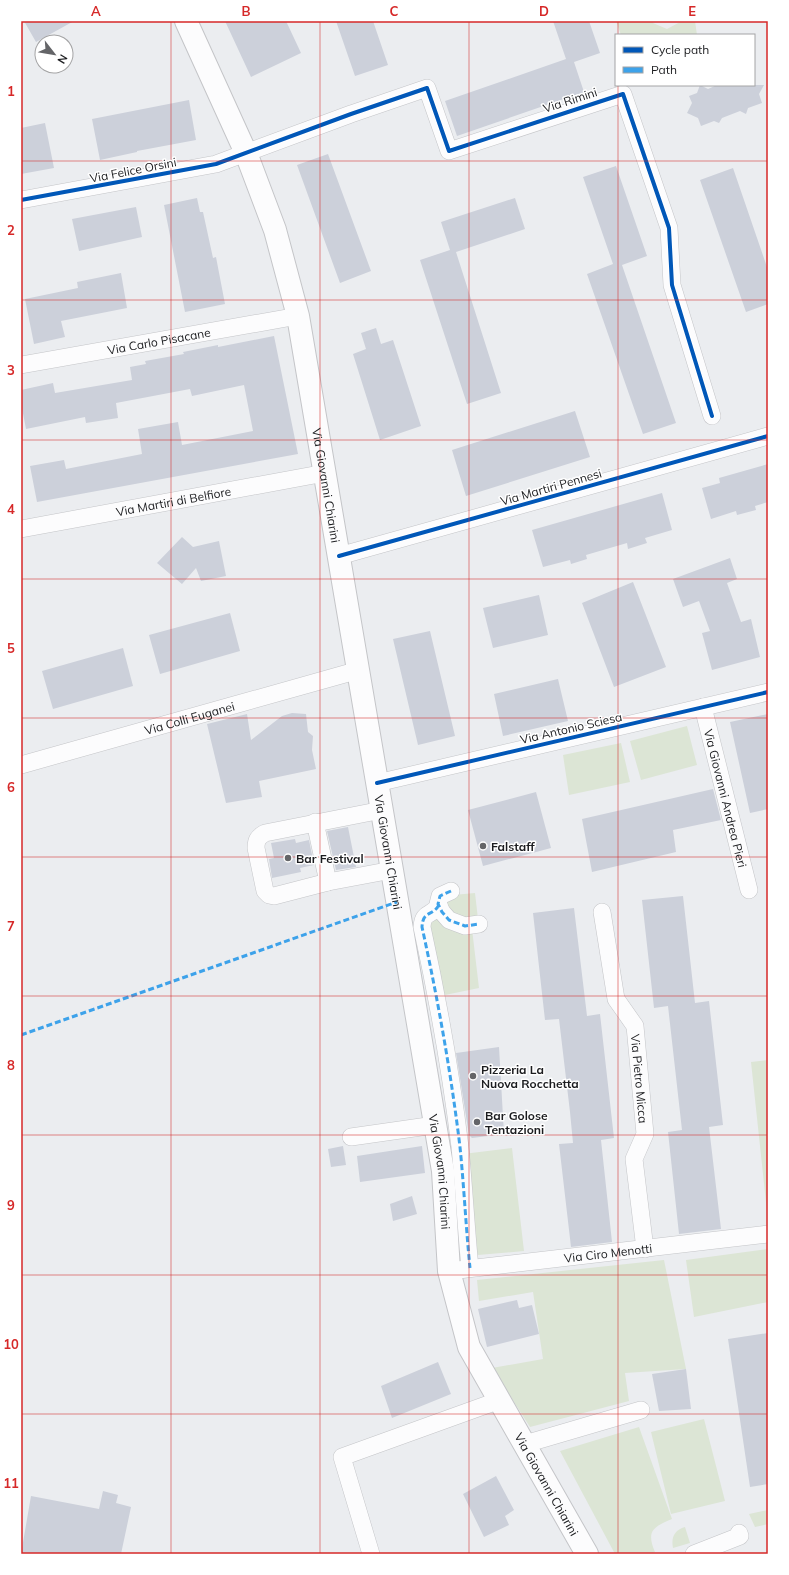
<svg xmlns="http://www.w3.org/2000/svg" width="789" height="1575" font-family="Mulish,sans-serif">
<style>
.green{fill:#dce5d5}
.building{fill:#ccd0da}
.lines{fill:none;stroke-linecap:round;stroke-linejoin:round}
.street-casing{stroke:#c4c5c8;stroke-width:18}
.secondary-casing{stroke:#c4c5c8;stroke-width:24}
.street{stroke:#fcfcfd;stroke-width:17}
.secondary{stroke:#fcfcfd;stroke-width:22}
.quiet{stroke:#3da2ea;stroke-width:3;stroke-dasharray:6 3;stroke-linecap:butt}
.cycleway-casing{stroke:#fff;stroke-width:6}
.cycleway{stroke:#0057b8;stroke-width:4}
.grid{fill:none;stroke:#d62828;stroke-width:1;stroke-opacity:0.55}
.poi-dot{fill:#646568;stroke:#fff;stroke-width:1.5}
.labels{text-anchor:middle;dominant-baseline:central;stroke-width:3;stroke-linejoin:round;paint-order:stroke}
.street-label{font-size:12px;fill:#1b1c1f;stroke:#fff}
.poi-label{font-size:12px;font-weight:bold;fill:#1b1c1f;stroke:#fff;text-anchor:start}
.neatline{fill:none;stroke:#d62828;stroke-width:1.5}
.grid-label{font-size:13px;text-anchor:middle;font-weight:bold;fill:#d62828}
</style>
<rect width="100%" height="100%" fill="#ebedf0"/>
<!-- green -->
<path class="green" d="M616,21H652L653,23L667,29L682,21H695L697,35H621Z
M687,726L697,765L641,780L630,741Z
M621,743L630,782L569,795L563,755Z
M475,893L478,919L472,929L479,988L440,996L424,920L442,896Z
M768,1060V1221L751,1062Z
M512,1148L524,1251L478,1255L472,1252L463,1154Z
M768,1249V1302L694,1317L686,1260Z
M664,1260L686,1369L625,1373L629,1401L530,1427L492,1368L543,1359L533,1292L479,1301L477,1280Z
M704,1419L725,1501L671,1514L651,1432Z
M639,1427L672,1519C653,1527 646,1531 655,1552L650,1554H615L560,1451Z
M768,1510V1524L755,1527L749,1514Z
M685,1527L690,1543L673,1548C671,1538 674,1530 685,1527Z"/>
<!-- building -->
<path class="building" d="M24,21H74L36,42Z
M225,21H286L301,53L251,77Z
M336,21H373L388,65L355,76Z
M553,21H589L600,53L574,62L584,92L457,136L445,101L566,59Z
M700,85L708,89L717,85H764L759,94L762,103L748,108L746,114L740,111L722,118L719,123L714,121L701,126L698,118L687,113L692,103L689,96L697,93Z
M189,100L196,140L137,151V152L100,160L92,119Z
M45,123L54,168L21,174V128Z
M328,154L371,271L340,283L297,165Z
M616,166L647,256L622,265L676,423L643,434L587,274L613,264L583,177Z
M733,168L768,270V304L746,312L700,180Z
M197,198L200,212H203L213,258L216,257L225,304L185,312L164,205Z
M515,198L525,229L456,252L501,393L467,404L420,260L450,250L441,222Z
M136,207L142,237L79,251L72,219Z
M121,273L127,308L61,321L65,337L34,344L25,299L78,288L77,282Z
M376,328L381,344L393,340L421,426L380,440L353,354L366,349L361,333Z
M274,336L298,454L37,502L30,466L64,460L66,469L142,454L138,429L178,422L182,445L253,431L244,385L192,396L190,389L116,403L118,418L86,423L85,417L26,429L21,403V390L53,383L55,393L132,380L130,367L146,364L145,361L184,354L183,352L218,345V347Z
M575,411L590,457L466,496L452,450Z
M768,464V502L755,506L756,510L737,515L736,511L711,519L702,488L720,483L719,478Z
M662,493L672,530L645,538L647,543L628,549L627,543L586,555L587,559L571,564L570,560L543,567L532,530Z
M182,537L193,547L219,541L226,576L201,581L196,568L182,584L157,563Z
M730,558L737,579L727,583L741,622L751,619L760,657L712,670L702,633L710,631L699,601L683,607L673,579Z
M633,582L666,667L614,687L582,603Z
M539,595L548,635L493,648L483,608Z
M230,613L240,651L160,674L149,635Z
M430,631L455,736L418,745L393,639Z
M123,648L133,686L53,709L42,671Z
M558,679L568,721L503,736L494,694Z
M292,713L306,714L308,732L313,736L312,750L316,769L259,781L262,797L226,803L207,724L247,714L251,740L282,716Z
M768,714V809L750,813L730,722Z
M713,789L721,820L673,830L676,852L592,872L582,819Z
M536,792L551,848L483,866L468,810Z
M348,827L356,867L336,870L327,831Z
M295,839L296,843L309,840L314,865L300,868L301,872L272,878L269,859L274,858L271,843Z
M683,896L695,1003L709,1001L723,1125L709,1127L721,1229L679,1234L668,1132L682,1130L668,1006L654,1008L642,900Z
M574,908L587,1016L600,1014L614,1138L601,1140L612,1242L571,1247L559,1144L573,1143L570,1112L559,1019L545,1020L533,913Z
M499,1047L504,1134L472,1138L469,1135L456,1053Z
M343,1146L346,1165L331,1167L328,1149Z
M422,1146L425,1173L360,1182L357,1156Z
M412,1196L417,1214L393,1221L390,1204Z
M517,1300L519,1308L532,1305L539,1334L487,1347L478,1309Z
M768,1333V1484L750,1487L728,1339Z
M438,1362L451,1394L392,1418L381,1386Z
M686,1369L691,1409L659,1411L652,1374Z
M496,1476L514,1510L505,1516L509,1525L484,1537L463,1494Z
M103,1491L118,1495L116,1503L131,1507L121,1554H21L31,1496L99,1509Z"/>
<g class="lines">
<defs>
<g id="street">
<path d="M21,200L216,164L351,114L427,88L449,151L623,94L669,228L672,285L712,416"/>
<path id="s1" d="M21,365L298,316"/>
<path id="s2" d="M21,529L325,473"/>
<path d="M339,556L768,436"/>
<path id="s3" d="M703,707L749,890"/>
<path id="s4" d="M21,765L359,670"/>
<path d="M377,783L768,692"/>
<path d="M382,810L265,833C258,837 256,840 256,848L265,891L269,895L274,896L328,882L392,870"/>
<path d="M315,822L328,882"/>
<path d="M451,891L440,896L438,904L442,912L449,920L465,926L479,924"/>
<path d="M439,905C432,917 423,910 422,927C438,1000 451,1073 460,1147C464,1187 466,1228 470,1268"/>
<path id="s5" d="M602,912L616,999L635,1026L645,1134L634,1159L645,1249"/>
<path d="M351,1137L435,1125"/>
<path id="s6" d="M458,1270L768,1234"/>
<path d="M525,1444L641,1410"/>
<path d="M371,1554L342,1457L500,1400"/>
<path d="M694,1554L740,1536L739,1533"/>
</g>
<g id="secondary">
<path id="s7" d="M186,21L246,153L275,230L298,316L443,1171L449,1271L469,1347L587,1554"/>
</g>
</defs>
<!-- street casing -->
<use href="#street" class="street-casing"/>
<!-- secondary casing -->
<use href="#secondary" class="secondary-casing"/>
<!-- street -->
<use href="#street" class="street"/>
<!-- secondary -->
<use href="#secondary" class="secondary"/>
<!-- quiet -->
<path class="quiet" d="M451,891L440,896L438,904L442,912L449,920L465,926L479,924
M439,905C432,917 423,910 422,927C438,1000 451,1073 460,1147C464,1187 466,1228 470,1268
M21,1035L397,902"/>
<defs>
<path id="cycleway" d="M21,200L216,164L351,114L427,88L449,151L623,94L669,228L672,285L712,416
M339,556L768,436
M377,783L768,692"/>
</defs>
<!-- cycleway casing -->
<use href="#cycleway" class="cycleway-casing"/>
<!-- cycleway -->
<use href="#cycleway" class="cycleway"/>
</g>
<!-- grid -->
<path class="grid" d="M171,21V1554M320,21V1554M469,21V1554M618,21V35M618,85V1554M21,161H768M21,300H768M21,440H768M21,579H768M21,718H768M21,857H768M21,996H768M21,1135H768M21,1275H768M21,1414H768"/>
<!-- markers -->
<g class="poi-dot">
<circle cx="483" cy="846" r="4"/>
<circle cx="288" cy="858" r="4"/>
<circle cx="473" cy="1076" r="4"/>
<circle cx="477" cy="1122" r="4"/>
</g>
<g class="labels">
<!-- street labels -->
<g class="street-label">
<text transform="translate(570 100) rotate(-18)">Via Rimini</text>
<text transform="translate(133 170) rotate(-11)">Via Felice Orsini</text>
<text stroke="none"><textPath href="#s1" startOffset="140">Via Carlo Pisacane</textPath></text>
<text stroke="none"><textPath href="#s7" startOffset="488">Via Giovanni Chiarini</textPath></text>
<text transform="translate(551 487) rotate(-16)">Via Martiri Pennesi</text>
<text stroke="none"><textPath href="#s2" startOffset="155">Via Martiri di Belfiore</textPath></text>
<text stroke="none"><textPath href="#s4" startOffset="175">Via Colli Euganei</textPath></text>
<text transform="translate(571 728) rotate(-13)">Via Antonio Sciesa</text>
<text stroke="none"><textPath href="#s3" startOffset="94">Via Giovanni Andrea Pieri</textPath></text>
<text stroke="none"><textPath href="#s7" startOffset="860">Via Giovanni Chiarini</textPath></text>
<text stroke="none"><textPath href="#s5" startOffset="174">Via Pietro Micca</textPath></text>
<text stroke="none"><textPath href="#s7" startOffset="1184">Via Giovanni Chiarini</textPath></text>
<text stroke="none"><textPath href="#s6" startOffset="151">Via Ciro Menotti</textPath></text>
<text stroke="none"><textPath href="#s7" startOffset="1520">Via Giovanni Chiarini</textPath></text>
</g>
<!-- poi labels -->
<g class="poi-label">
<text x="491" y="846">Falstaff</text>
<text x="296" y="858">Bar Festival</text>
<text x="481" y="1069">Pizzeria La<tspan x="481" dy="14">Nuova Rocchetta</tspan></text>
<text x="485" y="1115">Bar Golose<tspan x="485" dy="14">Tentazioni</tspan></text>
</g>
</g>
<!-- border -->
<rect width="789" height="1575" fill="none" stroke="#ffffff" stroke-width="44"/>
<!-- legend -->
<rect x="615" y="34" width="140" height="52" fill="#ffffff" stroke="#a4a4a5"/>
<rect x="623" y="47" width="20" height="6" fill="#0057b8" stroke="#a4a4a5"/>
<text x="651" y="54" font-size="12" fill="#1b1c1f">Cycle path</text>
<rect x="623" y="67" width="20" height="6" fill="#3da2ea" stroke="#a4a4a5"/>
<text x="651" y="74" font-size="12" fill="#1b1c1f">Path</text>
<!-- north arrow -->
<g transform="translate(54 54) rotate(121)"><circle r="19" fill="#ffffff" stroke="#a4a4a5"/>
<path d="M0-3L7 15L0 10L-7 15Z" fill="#646568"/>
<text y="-6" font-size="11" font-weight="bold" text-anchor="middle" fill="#1b1c1f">N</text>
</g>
<rect x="22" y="22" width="745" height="1531" class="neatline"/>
<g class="grid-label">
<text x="96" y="16">A</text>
<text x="246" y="16">B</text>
<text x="394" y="16">C</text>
<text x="544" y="16">D</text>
<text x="692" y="16">E</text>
<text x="11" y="96">1</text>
<text x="11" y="235">2</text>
<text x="11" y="375">3</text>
<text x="11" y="514">4</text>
<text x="11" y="653">5</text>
<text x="11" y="792">6</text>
<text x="11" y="931">7</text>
<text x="11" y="1070">8</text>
<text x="11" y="1210">9</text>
<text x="11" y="1349">10</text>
<text x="11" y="1488">11</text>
</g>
</svg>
